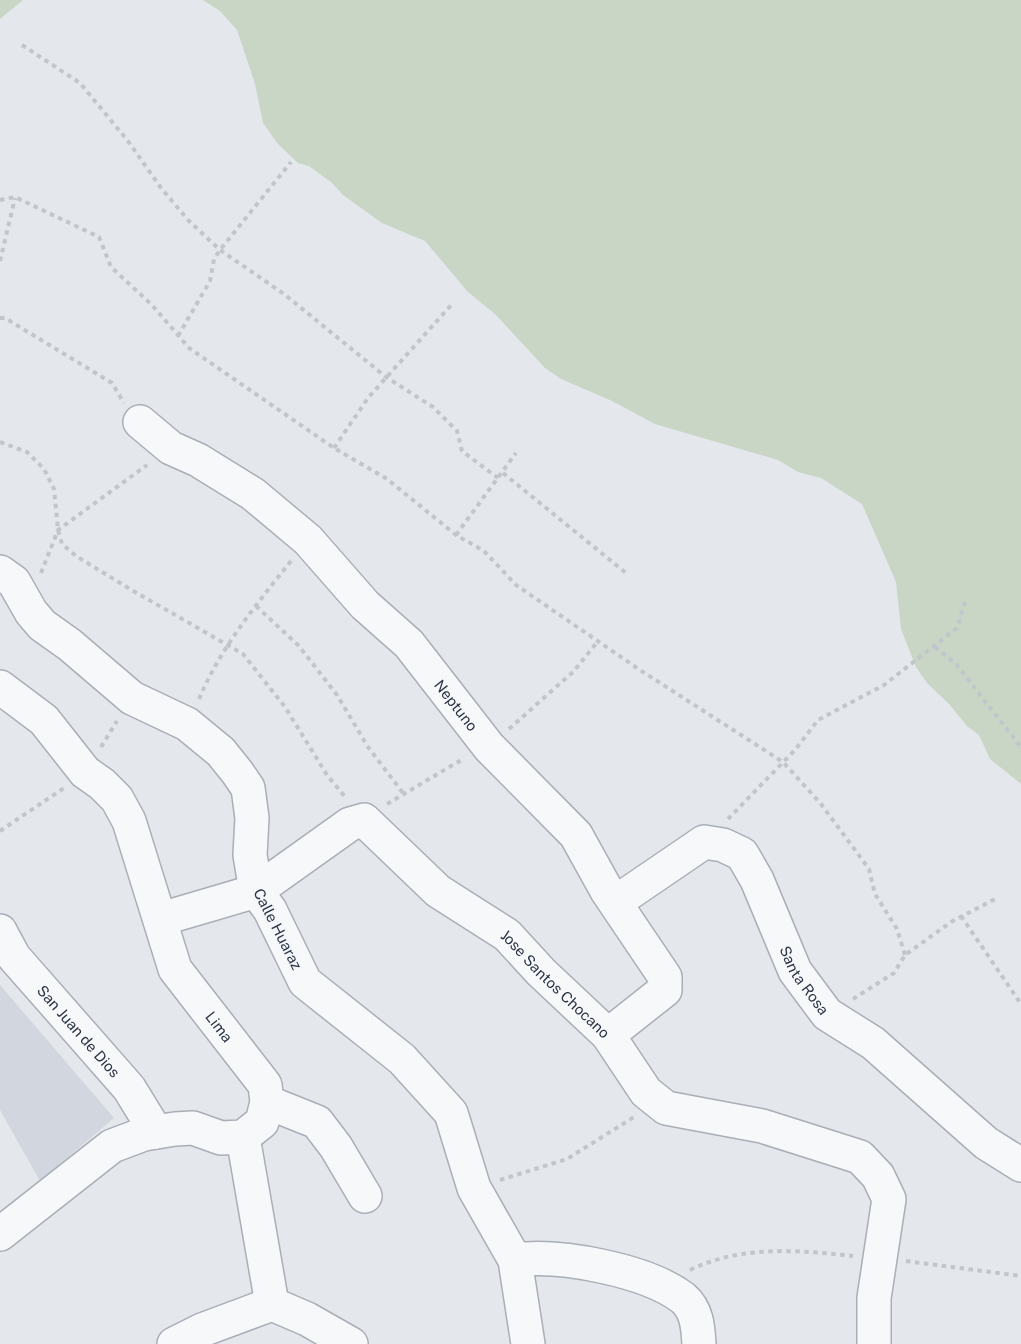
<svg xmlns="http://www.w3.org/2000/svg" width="1021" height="1344" font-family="'Public Sans',sans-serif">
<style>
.built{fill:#d2d6de}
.green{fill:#c9d6c5}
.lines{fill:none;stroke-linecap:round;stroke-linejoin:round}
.minor-casing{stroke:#a9aeb7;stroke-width:36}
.path{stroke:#c2c5cb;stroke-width:4;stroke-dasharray:4.5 4.5;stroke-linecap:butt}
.minor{stroke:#f7f8fa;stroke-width:33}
.labels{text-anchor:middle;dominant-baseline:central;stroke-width:4.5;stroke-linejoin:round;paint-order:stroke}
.street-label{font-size:15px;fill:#2b3445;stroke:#f4f6f9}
</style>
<rect width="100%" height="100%" fill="#e4e7ec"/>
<!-- built -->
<path class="built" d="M0,985L114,1118L40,1181L0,1110Z"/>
<!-- green -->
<path class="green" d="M0,0H23L0,19Z
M203,0H1021V784L990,759L979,735L967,726L949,704L927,683L916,667L901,629L896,582L862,504L821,478L798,472L778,460L655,424L612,401L561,379L545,368L495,314L468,292L425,241L382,223L343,195L331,182L309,166L298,163L278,144L263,123L255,84L237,30L220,11Z"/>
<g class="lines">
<defs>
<g id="minor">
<path id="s1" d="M140,422L171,448L198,460L253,494L308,540L365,605L409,644L489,747L576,835L607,891L665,977V990L608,1035"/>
<path d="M0,572L14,582L31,612L42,625L70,645L132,698L187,724L221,752L237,772L248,788L252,818L250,855L256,891L270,910L305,982L402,1059L451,1113L474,1188L515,1260L528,1344"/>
<path id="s2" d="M0,687L44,720L85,772L102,784L117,799L129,821L175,969L265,1085L267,1102L262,1122L243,1137L221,1138L193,1128L175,1129L144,1134L112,1146L0,1234"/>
<path id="s3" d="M616,902L704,842L723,845L742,854L757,880L795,971L827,1014L873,1043L986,1143L1021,1165"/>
<path id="s4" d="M161,919L256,891L350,824L364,820L438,891L507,935L541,972L608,1035L646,1092L666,1108L762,1126L860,1157L878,1176L889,1199L874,1298V1344"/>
<path id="s5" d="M0,931L14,957L129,1088L156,1132"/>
<path d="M267,1102L317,1122L336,1147L365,1196"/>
<path d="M243,1137L272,1304"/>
<path d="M515,1260C560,1254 646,1270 683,1298C697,1310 698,1327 699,1344"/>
<path d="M174,1344L202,1330L272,1304L307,1319L351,1344"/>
</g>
</defs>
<!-- minor casing -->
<use href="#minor" class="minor-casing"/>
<!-- path -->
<path class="path" d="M22,45L80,83L128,141L161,188L189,221L220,250L284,294L386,377L433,407L457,431L462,451L498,478
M0,200L15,197L99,237L111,267L152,305L189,348L334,448L387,479L456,535L484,551L516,585L640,670L783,762L821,804L869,869L875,894L897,929L905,955
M0,261L15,198
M0,318H5L112,383L124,403
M178,336L210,281L214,259L220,250L291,162
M0,442L27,452L44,469L54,489L58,530L62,544L76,556L130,589L243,654L285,707L327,775L346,798
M334,448L368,398L453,303
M503,473L626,573
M456,535L516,453
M41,573L58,530L147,465
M256,606L299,646L337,695L368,747L403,793
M935,647L956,664L1021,747
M199,699C221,647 256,605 291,561
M509,729L573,672L598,641
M101,747L117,721
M387,804L463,759
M728,819L795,750L818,720L884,685L957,628L966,599
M0,831L64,788
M961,916L1021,1004
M853,999L894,973L905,955L951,922L997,898
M500,1180L567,1159L634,1117
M906,1261L1021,1276
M690,1270C741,1245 798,1250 853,1256"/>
<!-- minor -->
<use href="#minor" class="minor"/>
</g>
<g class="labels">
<!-- street labels -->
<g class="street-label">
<text stroke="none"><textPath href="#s1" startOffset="429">Neptuno</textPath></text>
<text transform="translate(278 929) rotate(63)">Calle Huaraz</text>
<text stroke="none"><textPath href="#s3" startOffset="288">Santa Rosa</textPath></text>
<text stroke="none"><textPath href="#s4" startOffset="482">Jose Santos Chocano</textPath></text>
<text stroke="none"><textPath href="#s2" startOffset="416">Lima</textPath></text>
<text stroke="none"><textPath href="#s5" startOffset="128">San Juan de Dios</textPath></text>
</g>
</g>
</svg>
